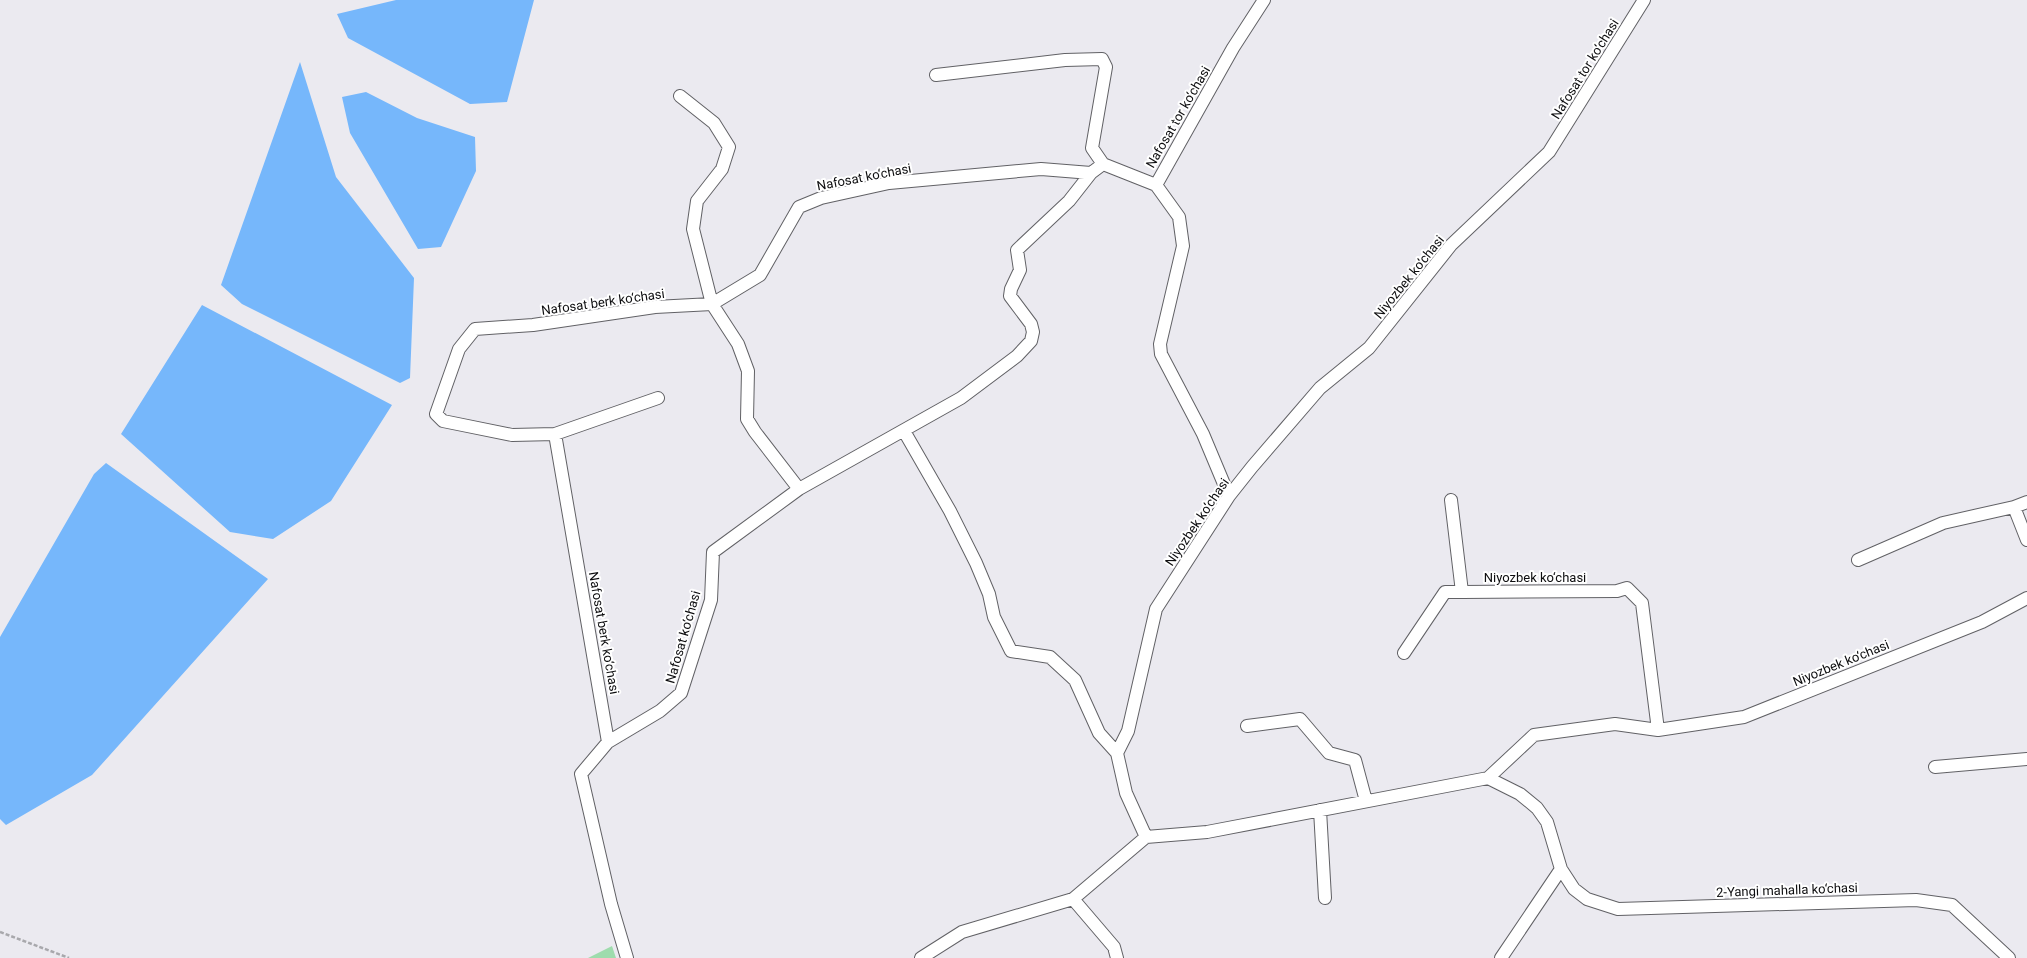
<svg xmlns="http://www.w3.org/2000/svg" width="2027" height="958" font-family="Roboto,sans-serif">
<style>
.grass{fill:#9edcad}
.water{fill:#76b7fb}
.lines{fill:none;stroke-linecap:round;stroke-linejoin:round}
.minor-casing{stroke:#616165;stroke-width:14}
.path{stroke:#a8a8ac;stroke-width:2.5;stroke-dasharray:4 2;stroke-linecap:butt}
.minor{stroke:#fff;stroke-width:12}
.labels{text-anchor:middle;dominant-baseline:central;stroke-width:4;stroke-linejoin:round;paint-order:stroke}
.street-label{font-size:13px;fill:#0d0d0f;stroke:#fff}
</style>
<rect width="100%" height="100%" fill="#ebeaf0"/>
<!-- grass -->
<path class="grass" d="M612,946L616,958H588Z"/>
<!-- water -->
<path class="water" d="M396,0H534L507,102L470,104L348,38L337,14Z
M300,62L336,177L414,278L410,378L400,383L242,304L221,285Z
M366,92L417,118L475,137L476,171L441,247L418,249L350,133L342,97Z
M202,305L392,405L331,501L273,539L230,532L121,434Z
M106,463L268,579L92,775L6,825L0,819V637L94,474Z"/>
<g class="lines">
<defs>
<path id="minor" d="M936,75L1065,60L1102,59L1106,67L1092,148L1103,164
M680,96L714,123L729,147L722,169L697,201L693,229L712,304L738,344L748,371L747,419L755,432L799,489
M1156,185L1179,217L1183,246L1160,344L1161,354L1203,434L1229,496
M1156,185L1233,48L1264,0
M658,398L555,434L512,435L443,421L436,414L459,349L475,329L533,325L655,307L712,304L760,275L799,207L821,198L889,183L1041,169L1091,173
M904,431L950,511L976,563L989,594L994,617L1011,651L1050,657L1075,680L1099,733L1117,753
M555,434L608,742
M1451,500L1462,592L1617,591L1627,588L1642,603L1658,730
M2014,507L2027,540
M1858,560L1943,523L2014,507L2027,502
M1404,653L1445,592H1462
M1247,726L1300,719L1329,753L1355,760L1366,801
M1935,767L2027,759
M1488,778L1520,794L1537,808L1547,822L1561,869L1574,889L1587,899L1618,909L1916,900L1952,905L2009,958
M1320,810L1325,898
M1146,837L1126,793L1117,753L1128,731L1156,609L1229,496L1252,467L1320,388L1369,348L1451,245L1549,152L1644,0
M1146,837L1207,832L1488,778L1534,735L1615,724L1658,730L1744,717L1982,622L2027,598
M1073,899L1114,947L1117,958
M627,958L611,904L581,774L608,742L660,711L681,693L711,600L713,552L799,489L961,398L1017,356L1031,341L1033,332L1031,324L1010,296L1011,289L1020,270L1017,250L1069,201L1091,173L1103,164L1156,185
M921,958L962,932L1073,899L1146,837
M1501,958L1561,869"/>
</defs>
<!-- minor casing -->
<use href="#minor" class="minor-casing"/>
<!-- path -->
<path class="path" d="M0,932L69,958"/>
<!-- minor -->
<use href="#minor" class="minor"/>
</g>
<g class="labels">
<!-- street labels -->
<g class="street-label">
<text transform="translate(1585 69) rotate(-58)">Nafosat tor ko‘chasi</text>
<text transform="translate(1178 117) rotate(-60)">Nafosat tor ko‘chasi</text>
<text transform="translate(864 177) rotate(-11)">Nafosat ko‘chasi</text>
<text transform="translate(1409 277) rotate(-51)">Niyozbek ko‘chasi</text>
<text transform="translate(603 302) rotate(-8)">Nafosat berk ko‘chasi</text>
<text transform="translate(1197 522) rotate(-56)">Niyozbek ko‘chasi</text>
<text x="1535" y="577">Niyozbek ko‘chasi</text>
<text transform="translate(604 633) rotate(80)">Nafosat berk ko‘chasi</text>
<text transform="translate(683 637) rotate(-74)">Nafosat ko‘chasi</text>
<text transform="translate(1841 663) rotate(-22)">Niyozbek ko‘chasi</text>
<text transform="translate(1787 890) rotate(-2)">2-Yangi mahalla ko‘chasi</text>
</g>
</g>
</svg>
